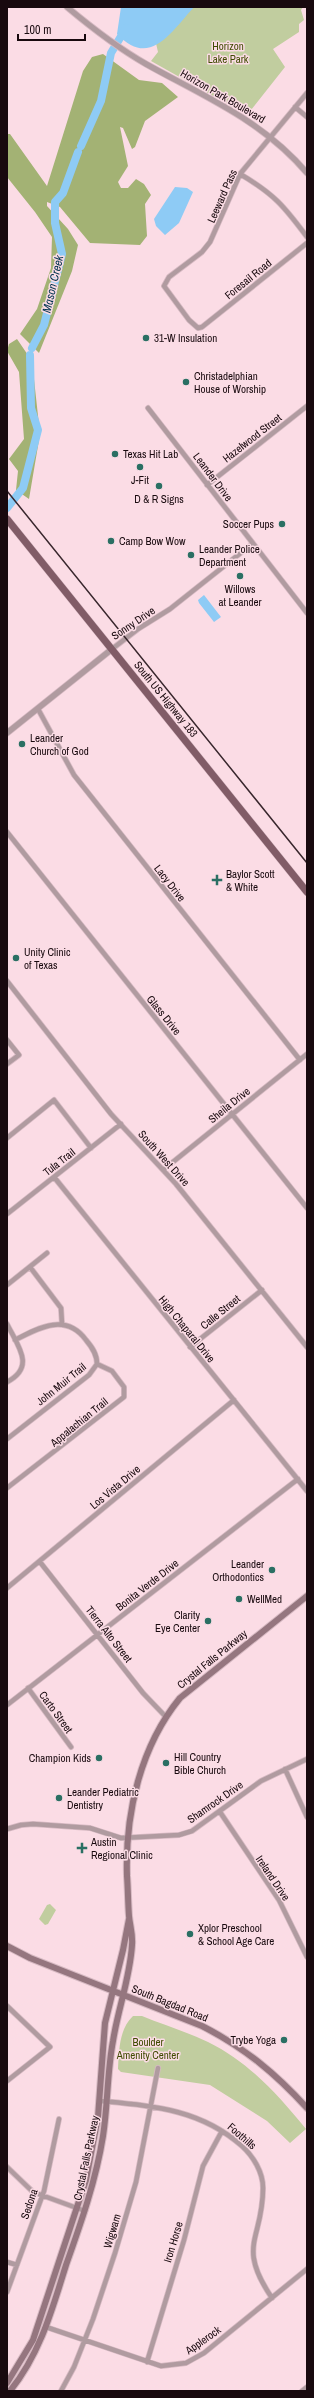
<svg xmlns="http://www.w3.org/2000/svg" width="314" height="2398" font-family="'Archivo Narrow',sans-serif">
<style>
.green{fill:#c1cd9f}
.forest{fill:#a3b274}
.water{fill:#8ecbf5}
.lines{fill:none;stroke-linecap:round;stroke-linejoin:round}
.river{stroke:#8ecbf5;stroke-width:8}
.minor-casing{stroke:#d7bac3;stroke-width:6}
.tertiary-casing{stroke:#d7bac3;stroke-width:7}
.secondary-casing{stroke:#d7bac3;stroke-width:8}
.primary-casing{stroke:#d7bac3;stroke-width:8}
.minor{stroke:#b09ba0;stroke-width:4.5}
.tertiary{stroke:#b09ba0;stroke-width:5.5}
.secondary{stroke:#95767f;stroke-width:6}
.primary{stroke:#815c67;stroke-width:7}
.rail{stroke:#39272d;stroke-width:1.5}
.poi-dot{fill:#2a6f63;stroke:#fbdce5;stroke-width:1.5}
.labels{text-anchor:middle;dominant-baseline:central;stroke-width:3;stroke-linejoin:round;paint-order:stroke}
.park-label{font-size:11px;fill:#3f4b00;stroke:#fbdce5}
.street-label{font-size:11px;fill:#18090e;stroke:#fbdce5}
.poi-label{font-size:11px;fill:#18090e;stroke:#fbdce5;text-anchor:start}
.water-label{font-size:12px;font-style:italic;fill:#00334f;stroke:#fbdce5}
</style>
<rect width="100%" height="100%" fill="#fbdce5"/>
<!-- green -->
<path class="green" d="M178,7H303L301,10L304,20L299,24V32L273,49L285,67L247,115L151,61L158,52L155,39Z
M50,1904L56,1910L48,1924L45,1925L39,1919L47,1905Z
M133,2016H142C164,2025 187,2032 208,2042C249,2062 278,2095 306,2129L290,2143L267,2121L210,2085L121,2072L118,2069C119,2051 119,2029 133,2016Z"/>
<!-- forest -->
<path class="forest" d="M103,54L139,80L162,83L178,97L145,121L135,147L132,149L123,128L120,127L128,166L118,182L121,188H128L136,179L144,184L151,195L145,204L147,236L140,245L90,243L60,207L47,202V206L68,229L78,245L72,271L39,353L20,334L37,309L51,268L52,237L35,212L7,177V134H10L47,186L83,71L92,57Z
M17,339L32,361L40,434L29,499L16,490L18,471L9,459L24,439L19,372L7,351L9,344Z"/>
<!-- water -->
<path class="water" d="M121,7H194C171,32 150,69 117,34Z
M175,187L187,188L193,192L179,223L165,235L156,226L154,219Z
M204,595L221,617L214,622L199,603L198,600Z"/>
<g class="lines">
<!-- river -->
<path class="river" d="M81,146L101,101L111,53L126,28
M32,348L44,325L62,254L55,223V202L63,193L78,152
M7,508L23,488L38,430L31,408L30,355"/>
<defs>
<path id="minor" d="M307,93L240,174L210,242L202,252L169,277L164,286L189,320L198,328L202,327L307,243
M295,107L307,117
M240,174C274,194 284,206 307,237
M148,408L307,613
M207,485L307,406
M112,649L138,629L170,609L252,544
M38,709L74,775L300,1060
M7,832L307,1208
M7,981L111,1114L176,1184L307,1347
M7,1040L19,1055L7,1064
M7,1138L54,1100L91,1148
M163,1170L307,1054
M54,1177L307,1491
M7,1214L121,1124
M30,1267L61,1308L62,1324
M7,1285L47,1253
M7,1324C18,1346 36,1367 7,1382
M190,1347L262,1290
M7,1439L89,1375L97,1364C97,1354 92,1347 86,1340C66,1313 40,1327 15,1340
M7,1488L124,1397V1387L112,1371L97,1364
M40,1562L143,1693L165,1716
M7,1588L234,1400
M28,1688L71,1747
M7,1705L298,1479
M285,1769L307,1817
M220,1812L279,1900L307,1957
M7,1829L21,1825L33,1824L90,1828L121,1838L179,1835L192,1831L261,1781L307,1759
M7,2006L50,2047L7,2081
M100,2101C153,2106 200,2109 242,2146C253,2156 263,2172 263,2188C263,2240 236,2245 272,2298
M7,2167L33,2192L85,2211
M7,2262L17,2265
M7,2292L44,2191L59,2119
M46,2327L161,2366L186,2363L204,2353L307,2269
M147,2362L184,2240L203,2166L222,2131
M61,2391L74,2367L93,2319L115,2253L136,2182L158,2068
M302,2391L307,2387"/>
<path id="tertiary" d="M67,7C92,28 118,48 146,64C205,97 262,120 307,173
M7,733L112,649"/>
<path id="secondary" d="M7,1946L30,1958L202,2026C245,2048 275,2073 307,2108
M7,2383L33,2340L86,2180L98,2117L105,2023L123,1950L129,1919
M10,2391C40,2354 52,2310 66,2265C81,2223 96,2180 103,2136C108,2104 107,2072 113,2041C118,2009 130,1978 132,1945C133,1934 130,1927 129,1916C128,1903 128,1889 127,1876C125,1814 140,1747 180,1698L307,1596"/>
<path id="primary" d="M7,519L307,892"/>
</defs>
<!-- minor casing -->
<use href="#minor" class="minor-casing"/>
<!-- tertiary casing -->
<use href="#tertiary" class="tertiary-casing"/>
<!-- secondary casing -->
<use href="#secondary" class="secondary-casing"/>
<!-- primary casing -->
<use href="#primary" class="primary-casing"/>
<!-- minor -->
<use href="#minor" class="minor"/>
<!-- tertiary -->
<use href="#tertiary" class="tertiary"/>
<!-- secondary -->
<use href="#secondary" class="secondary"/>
<!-- primary -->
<use href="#primary" class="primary"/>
<!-- rail -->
<path class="rail" d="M7,491L307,863"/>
</g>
<!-- markers -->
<g class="poi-dot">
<circle cx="146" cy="338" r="4"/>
<circle cx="186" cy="382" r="4"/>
<circle cx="115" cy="454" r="4"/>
<circle cx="140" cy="467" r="4"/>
<circle cx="159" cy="486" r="4"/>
<circle cx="282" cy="524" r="4"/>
<circle cx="111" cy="541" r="4"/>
<circle cx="191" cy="555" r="4"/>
<circle cx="240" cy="576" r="4"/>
<circle cx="22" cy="744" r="4"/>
<path d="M215 874h4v4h4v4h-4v4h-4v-4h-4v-4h4z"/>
<circle cx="16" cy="958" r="4"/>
<circle cx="272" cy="1570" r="4"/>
<circle cx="239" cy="1599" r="4"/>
<circle cx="208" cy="1621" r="4"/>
<circle cx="99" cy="1758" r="4"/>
<circle cx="166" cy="1763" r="4"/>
<circle cx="59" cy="1798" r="4"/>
<path d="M80 1842h4v4h4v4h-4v4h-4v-4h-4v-4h4z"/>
<circle cx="190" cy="1934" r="4"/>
<circle cx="284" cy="2040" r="4"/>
</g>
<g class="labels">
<!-- park labels -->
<g class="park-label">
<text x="228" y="46">Horizon<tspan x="228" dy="13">Lake Park</tspan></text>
<text x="148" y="2042">Boulder<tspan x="148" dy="13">Amenity Center</tspan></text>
</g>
<!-- street labels -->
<g class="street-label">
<text transform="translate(223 96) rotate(30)">Horizon Park Boulevard</text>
<text transform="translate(222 196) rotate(-66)">Leeward Pass</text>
<text transform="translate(248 279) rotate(-39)">Foresail Road</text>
<text transform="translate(252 438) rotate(-38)">Hazelwood Street</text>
<text transform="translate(213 477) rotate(53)">Leander Drive</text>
<text transform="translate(133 623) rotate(-34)">Sonny Drive</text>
<text transform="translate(166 699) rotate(51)">South US Highway 183</text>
<text transform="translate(170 883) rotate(52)">Lacy Drive</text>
<text transform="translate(164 1015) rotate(51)">Glass Drive</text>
<text transform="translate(229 1105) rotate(-39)">Sheila Drive</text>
<text transform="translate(164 1158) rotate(48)">South West Drive</text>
<text transform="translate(59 1162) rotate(-38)">Tula Trail</text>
<text transform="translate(220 1312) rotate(-39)">Calle Street</text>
<text transform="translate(187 1329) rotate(51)">High Chaparal Drive</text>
<text transform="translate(61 1384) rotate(-39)">John Muir Trail</text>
<text transform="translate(79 1422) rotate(-39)">Appalachian Trail</text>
<text transform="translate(115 1487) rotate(-40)">Los Vista Drive</text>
<text transform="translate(147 1585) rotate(-38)">Bonita Verde Drive</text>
<text transform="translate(109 1634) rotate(52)">Tierra Alto Street</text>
<text transform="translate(212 1659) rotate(-39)">Crystal Falls Parkway</text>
<text transform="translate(56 1712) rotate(54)">Carto Street</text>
<text transform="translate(215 1802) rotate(-35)">Shamrock Drive</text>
<text transform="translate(273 1878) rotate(56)">Ireland Drive</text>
<text transform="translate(170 2003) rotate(22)">South Bagdad Road</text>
<text transform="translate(242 2136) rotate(41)">Foothills</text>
<text transform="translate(86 2158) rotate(-78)">Crystal Falls Parkway</text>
<text transform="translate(29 2204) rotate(-71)">Sedona</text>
<text transform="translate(112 2231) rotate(-73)">Wigwam</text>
<text transform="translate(173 2242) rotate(-73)">Iron Horse</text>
<text transform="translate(203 2340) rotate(-35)">Applerock</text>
</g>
<!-- poi labels -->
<g class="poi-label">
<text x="154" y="338">31-W Insulation</text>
<text x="194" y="376">Christadelphian<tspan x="194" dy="13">House of Worship</tspan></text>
<text x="123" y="454">Texas Hit Lab</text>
<text x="140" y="480" text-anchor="middle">J-Fit</text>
<text x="159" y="499" text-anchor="middle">D &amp; R Signs</text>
<text x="274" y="524" text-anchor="end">Soccer Pups</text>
<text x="119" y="541">Camp Bow Wow</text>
<text x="199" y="549">Leander Police<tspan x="199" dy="13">Department</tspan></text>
<text x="240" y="589" text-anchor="middle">Willows<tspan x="240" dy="13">at Leander</tspan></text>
<text x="30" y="738">Leander<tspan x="30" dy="13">Church of God</tspan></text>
<text x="226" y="874">Baylor Scott<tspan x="226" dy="13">&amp; White</tspan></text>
<text x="24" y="952">Unity Clinic<tspan x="24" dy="13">of Texas</tspan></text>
<text x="264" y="1564" text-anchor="end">Leander<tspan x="264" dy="13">Orthodontics</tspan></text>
<text x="247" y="1599">WellMed</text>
<text x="200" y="1615" text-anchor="end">Clarity<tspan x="200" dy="13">Eye Center</tspan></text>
<text x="174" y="1757">Hill Country<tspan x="174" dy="13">Bible Church</tspan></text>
<text x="91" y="1758" text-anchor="end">Champion Kids</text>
<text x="67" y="1792">Leander Pediatric<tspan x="67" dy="13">Dentistry</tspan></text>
<text x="91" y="1842">Austin<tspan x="91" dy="13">Regional Clinic</tspan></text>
<text x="198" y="1928">Xplor Preschool<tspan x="198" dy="13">&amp; School Age Care</tspan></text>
<text x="276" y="2040" text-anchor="end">Trybe Yoga</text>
</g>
<!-- water labels -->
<g class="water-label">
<text transform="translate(53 284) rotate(-77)">Mason Creek</text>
</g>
</g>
<!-- border -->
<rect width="314" height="2398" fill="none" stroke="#18090e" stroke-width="16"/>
<!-- scale -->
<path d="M18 34v6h67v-6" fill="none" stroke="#18090e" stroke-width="2"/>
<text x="24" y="34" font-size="12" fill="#18090e" stroke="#fbdce5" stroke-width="3" paint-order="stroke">100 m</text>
</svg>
